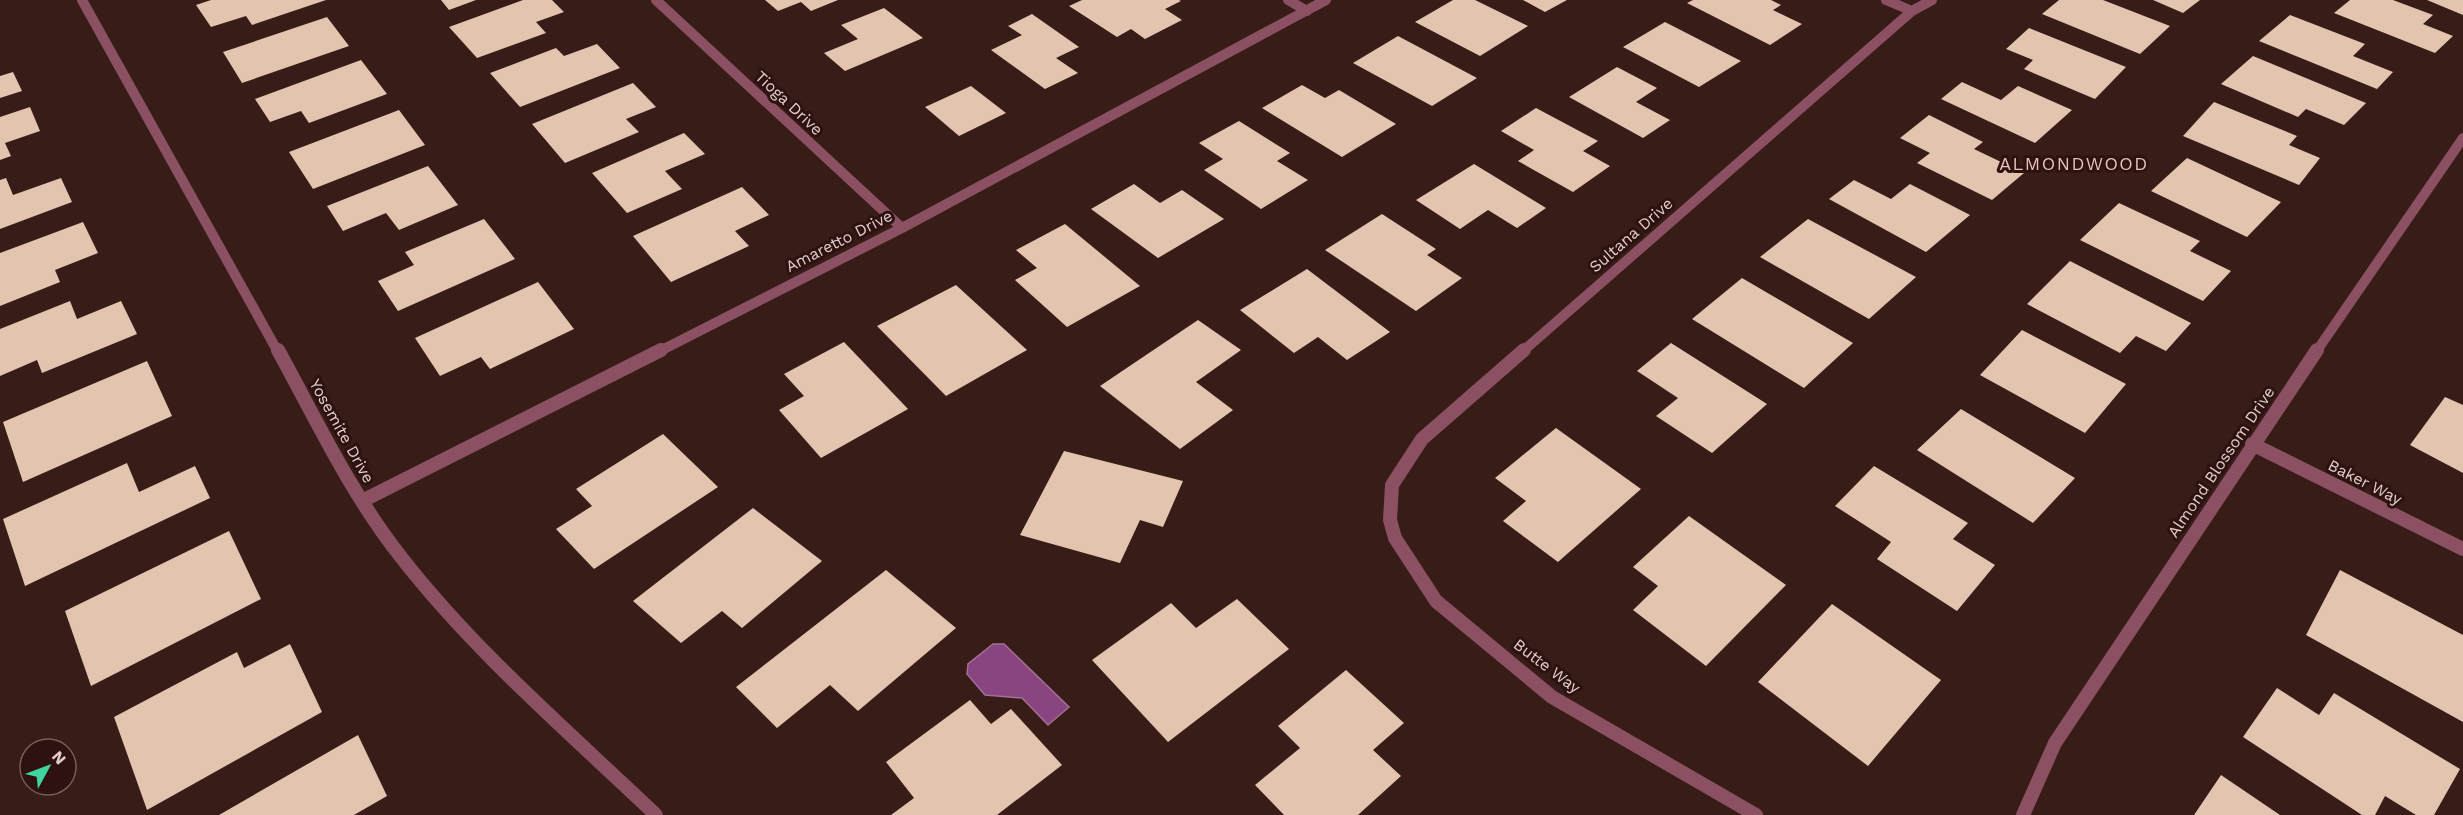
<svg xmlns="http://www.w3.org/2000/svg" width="2463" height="815" font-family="'Work Sans',sans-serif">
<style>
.water{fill:#89457f;stroke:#a46e96;stroke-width:1.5}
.building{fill:#e3c4af}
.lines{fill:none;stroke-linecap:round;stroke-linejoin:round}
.street-far1{stroke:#8b5163;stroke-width:10}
.street{stroke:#8b5163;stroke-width:14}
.labels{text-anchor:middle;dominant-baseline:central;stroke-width:6;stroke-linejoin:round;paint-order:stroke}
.street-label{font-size:16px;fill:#e2cecb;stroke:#2d120f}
.neighbourhood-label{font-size:18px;letter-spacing:1.5px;fill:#e7c0ba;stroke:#2d120f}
</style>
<rect width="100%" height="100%" fill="#381c18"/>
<!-- water -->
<path class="water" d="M993,644H1004L1069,707L1048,725L1022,698L985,695L967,674L968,664Z"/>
<!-- building -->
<path class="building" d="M211,0H326L252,25L246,16L211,27L196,5Z
M441,0H476L449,10Z
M523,0H552L564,12L536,22L546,33L477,58L449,27Z
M765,0H838L811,11L801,2L778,11Z
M1082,0H1179L1181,1L1165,9L1182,20L1145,39L1131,29L1117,37L1069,6Z
M1453,0H1475L1528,26L1480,56L1415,22Z
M1523,0H1567L1545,12Z
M1693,0H1771L1781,5L1773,10L1802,24L1770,45L1687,3Z
M2059,0H2103L2170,26L2140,54L2042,14Z
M2153,0H2200L2183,13Z
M2350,0H2393L2433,15L2423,24L2453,36L2435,53L2334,13Z
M2427,0H2463V15Z
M884,8L923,38L845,71L824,53L858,39L841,25Z
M1032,14L1079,47L1056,58L1078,73L1045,89L991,50L1022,35L1008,26Z
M2290,15L2365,44L2353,56L2393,72L2377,89L2259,41Z
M327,17L349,46L242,83L223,52Z
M1665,22L1741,61L1699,87L1623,47Z
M2029,28L2126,67L2095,99L2024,69L2033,60L2006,49Z
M1398,36L1477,78L1432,106L1353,63Z
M597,44L620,68L520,107L490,73L556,48L564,56Z
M2253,56L2366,103L2344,125L2306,109L2298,117L2221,84Z
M361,60L387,94L309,123L301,111L270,122L255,99Z
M1617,67L1657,88L1636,102L1670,120L1643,138L1569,97Z
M13,72L22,91L0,98V76Z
M1962,82L2001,100L2018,86L2072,110L2035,143L1941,99Z
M633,83L656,107L626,119L639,132L565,163L532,124Z
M1302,85L1325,98L1339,90L1396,124L1342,157L1262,108Z
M971,86L1006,113L959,136L925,107Z
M2214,102L2297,136L2289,145L2320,158L2299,185L2183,136Z
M30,107L40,131L5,143L11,156L0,160V117Z
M1536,108L1598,141L1583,151L1610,166L1573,192L1518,161L1534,150L1501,131Z
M399,110L425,145L313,189L289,152Z
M1929,115L1983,142L1974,149L2024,173L1992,200L1917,163L1930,153L1900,138Z
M1239,121L1290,153L1277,161L1308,180L1261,209L1204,170L1223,159L1199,143Z
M684,133L705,154L665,171L682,189L627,213L592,173Z
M2187,158L2281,202L2247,237L2151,191Z
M1474,164L1546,208L1517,228L1488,210L1460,229L1416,200Z
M428,166L458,205L399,230L386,213L343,231L327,206Z
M6,178L13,195L61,178L72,202L0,229V180Z
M1854,180L1891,199L1910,184L1970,215L1926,252L1829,199Z
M1134,184L1160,203L1182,190L1224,219L1158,258L1091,209Z
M742,187L769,215L735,231L749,246L671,282L633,236Z
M2119,203L2200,241L2190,251L2231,271L2203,301L2080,240Z
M1382,214L1436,249L1427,255L1462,278L1416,311L1325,250Z
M484,219L515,259L398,311L378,281L414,265L405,252Z
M1808,219L1916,277L1869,319L1760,257Z
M83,222L98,253L55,270L60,282L0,306V253Z
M1065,224L1140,286L1067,327L1015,280L1037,268L1016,250Z
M2070,261L2191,323L2166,351L2136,336L2120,353L2027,304Z
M1307,269L1390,332L1347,360L1318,337L1294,353L1240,310Z
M1742,278L1853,343L1804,388L1692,319Z
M538,282L574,329L490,369L481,357L440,376L415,338Z
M956,285L1027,350L946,396L877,326Z
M70,301L77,319L121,301L137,334L42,373L37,360L0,376V329Z
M1198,320L1241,350L1196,382L1233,410L1180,449L1100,386Z
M2022,330L2126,384L2085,433L1980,375Z
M844,342L908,409L821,458L779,410L804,396L784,374Z
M1671,343L1767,404L1712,453L1656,416L1678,398L1637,371Z
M147,361L172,416L23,482L3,422Z
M2445,397L2463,405V473L2410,445Z
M1961,409L2075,478L2033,523L1917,450Z
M1556,428L1641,489L1558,562L1503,521L1526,501L1495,478Z
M663,434L718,487L594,569L556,529L592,506L576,489Z
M1064,451L1183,481L1163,527L1140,520L1120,563L1020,535Z
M127,463L139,492L195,466L210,498L25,586L3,519Z
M1874,466L1968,523L1953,539L1995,565L1957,611L1877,559L1891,542L1835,506Z
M753,508L822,561L742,628L722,611L681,643L633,601Z
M1689,516L1786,585L1706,666L1633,610L1658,586L1633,567Z
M229,531L261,599L91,686L65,611Z
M886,570L956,628L858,711L830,685L777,728L736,687Z
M2340,570L2463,635V722L2306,635Z
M1237,599L1289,649L1168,742L1092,660L1171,603L1196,628Z
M1832,604L1941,680L1868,766L1758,682Z
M290,644L322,712L147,810L114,717L237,652L244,668Z
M1346,670L1404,723L1373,750L1401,776L1358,815H1284L1255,785L1300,748L1278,726Z
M2277,688L2319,715L2334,693L2460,769L2434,815H2416L2385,796L2375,815H2362L2243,737Z
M970,700L991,724L1011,709L1062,765L997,815H891L914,798L886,762Z
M358,735L387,796L354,815H219Z
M2221,775L2280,815H2194Z"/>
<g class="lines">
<!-- street-far1 -->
<path class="street-far1" d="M82,0L278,352
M656,0L902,228
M1288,0L1307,11
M1886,0L1912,11
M658,352L902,228L1326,0
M1522,352L1912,11L1932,0
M2316,352L2463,138"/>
<!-- street -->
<path class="street" d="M278,350C316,419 351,494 401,557C475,652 569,732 656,815
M1524,350L1422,439L1392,485L1390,520L1395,538L1436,601L1552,697L1756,815
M2252,444L2463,549
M362,501L661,350
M2023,815L2055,743L2317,350"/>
</g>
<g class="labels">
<!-- street labels -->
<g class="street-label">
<text transform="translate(789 103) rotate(43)">Tioga Drive</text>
<text transform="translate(1631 235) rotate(-41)">Sultana Drive</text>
<text transform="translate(839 241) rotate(-27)">Amaretto Drive</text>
<text transform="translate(342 431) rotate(61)">Yosemite Drive</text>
<text transform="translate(2221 462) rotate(-56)">Almond Blossom Drive</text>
<text transform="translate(2365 482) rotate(27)">Baker Way</text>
<text transform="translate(1547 666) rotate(37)">Butte Way</text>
</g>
<!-- neighbourhood labels -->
<g class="neighbourhood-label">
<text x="2074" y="163">ALMONDWOOD</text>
</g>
</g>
<!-- north arrow -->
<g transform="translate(48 767) rotate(49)"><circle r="28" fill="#2d120f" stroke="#755d5a" stroke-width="1.5"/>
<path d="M0-4.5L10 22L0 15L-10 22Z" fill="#40d4a1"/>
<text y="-9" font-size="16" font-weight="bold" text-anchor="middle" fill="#e2cecb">N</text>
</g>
</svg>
